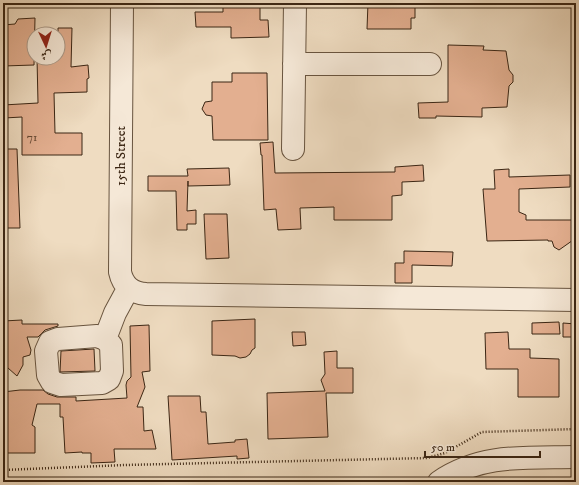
<svg xmlns="http://www.w3.org/2000/svg" width="579" height="485" font-family="'IM FELL DW Pica',Amiri,serif">
<style>
.building{fill:#e3af90;stroke:#3b2614}
.lines{fill:none;stroke-linecap:round;stroke-linejoin:round}
.minor-casing{stroke:#68543f;stroke-width:24}
.path{stroke:#3b2614;stroke-width:2.5;stroke-dasharray:1 2;stroke-linecap:butt}
.minor{stroke:#f5e8d7;stroke-width:22}
.labels{text-anchor:middle;dominant-baseline:central;stroke-width:4;stroke-linejoin:round;paint-order:stroke}
.number-label{font-size:12px;fill:#654833}
.street-label{font-size:14px;fill:#3b2614;stroke:#f5e8d7}
</style>
<rect width="100%" height="100%" fill="#efdcc1"/>
<filter id="stains"><feTurbulence type="fractalNoise" baseFrequency=".005" numOctaves="4"/><feColorMatrix values="0 0 0 0 .2 0 0 0 0 .09 0 0 0 0 .02 0 0 0 .5 -.17"/></filter>
<radialGradient id="worn" r=".72"><stop offset=".6" stop-color="#630" stop-opacity="0"/><stop offset="1" stop-color="#630" stop-opacity=".3"/></radialGradient>
<!-- building -->
<path class="building" d="M223,3H260V20H268L269,37L231,38V27H196L195,12H223Z
M368,3H415V18H411V29H367Z
M35,18L34,65L3,66V25L15,24L18,19Z
M58,28H72L71,67L88,65L89,78L87,79V92L54,93L55,133H82V155H22V117L4,118L3,105L38,103L37,58H58Z
M448,45L484,46L483,50L506,51L509,70L513,75V82L509,86L507,107L482,108V117L436,116V118H419L418,103L448,102Z
M232,73H267L268,140H213L212,116L206,115L202,109L205,102L212,101V82H232Z
M273,142L275,173L395,172V167L423,165L424,181L402,182V195L392,196V220H334V207L300,208L301,229L278,230L276,209L264,210L262,155H261L260,143Z
M3,149H17L20,228H3Z
M229,168L230,185L188,186V181L187,211L196,210V224H187V230H177L176,191H148V176H188L187,169Z
M509,169V177L570,175V187L519,189V212L526,215V220H576V238L559,250L554,247L552,241H548V240L487,241L483,189H495L494,170Z
M204,214H227L229,258L206,259Z
M404,251L453,252L452,266L412,265V283H395V263H404Z
M255,319V348L252,350L250,354L246,357L240,358L235,356L212,355V321Z
M22,320V324H58V326L45,330L38,337H27L31,350L30,355L23,357V365L17,376L8,368H3V321Z
M559,322L560,334H532V323Z
M563,323L576,324V337H563Z
M149,325L150,371L142,372L145,387L137,407H143L144,431L152,430L156,449H114L115,462L91,463V453H82V452L65,453L63,417H60V404H37L32,425L35,427V453H3V392L20,390H43L48,394L57,397H76V401L127,398L126,385L127,381L131,377L130,326Z
M292,332H305L306,345L293,346Z
M508,332L509,349H530V358L559,359V397H518V369H486L485,333Z
M94,349L95,371L60,372L61,351Z
M337,351V368H353V393H326L328,437L268,439L267,393L325,391L321,380L325,374L324,352Z
M168,396H200L201,412H206L208,444L235,442V440L247,439L249,458L237,459V456L172,460Z"/>
<g class="lines">
<defs>
<path id="minor" d="M122,3L120,272C123,286 132,293 146,294L576,300
M294,64H430
M293,149L295,3
M97,336L105,339L111,345L112,371L109,379L102,383L61,385L52,382L48,375L46,351L50,342L58,339Z
M105,339L115,313L128,289
M439,482C481,453 527,458 576,457"/>
</defs>
<!-- minor casing -->
<use href="#minor" class="minor-casing"/>
<!-- path -->
<path class="path" d="M3,470L125,465L427,458L445,453L482,432L576,429"/>
<!-- minor -->
<use href="#minor" class="minor"/>
</g>
<g class="labels">
<!-- number labels -->
<g class="number-label">
<text x="32" y="137">71</text>
</g>
<!-- street labels -->
<g class="street-label">
<text transform="translate(121 156) rotate(-90)">15th Street</text>
</g>
</g>
<!-- margin -->
<rect width="579" height="485" fill="none" stroke="#efdcc1" stroke-width="16"/>
<rect x="4" y="4" width="571" height="477" fill="none" stroke="#3b2614" stroke-width="2"/>
<rect x="8" y="8" width="563" height="469" fill="none" stroke="#3b2614"/>
<!-- north arrow -->
<g transform="translate(46 46) rotate(176)"><circle r="19" fill="#f5e8d7" stroke="#ab9a89"/>
<path d="M0-3L7 15L0 10L-7 15Z" fill="#8f2418"/>
<text y="-6" font-size="11" font-weight="bold" text-anchor="middle" fill="#3b2614">ش</text>
</g>
<!-- scale -->
<path d="M425 451v6h115v-6" fill="none" stroke="#3b2614" stroke-width="2"/>
<text x="431" y="451" font-size="12" fill="#3b2614" stroke="#f5e8d7" stroke-width="3" paint-order="stroke">50 m</text>
<rect width="100%" height="100%" filter="url(#stains)"/>
<rect width="100%" height="100%" fill="url(#worn)"/>
</svg>
